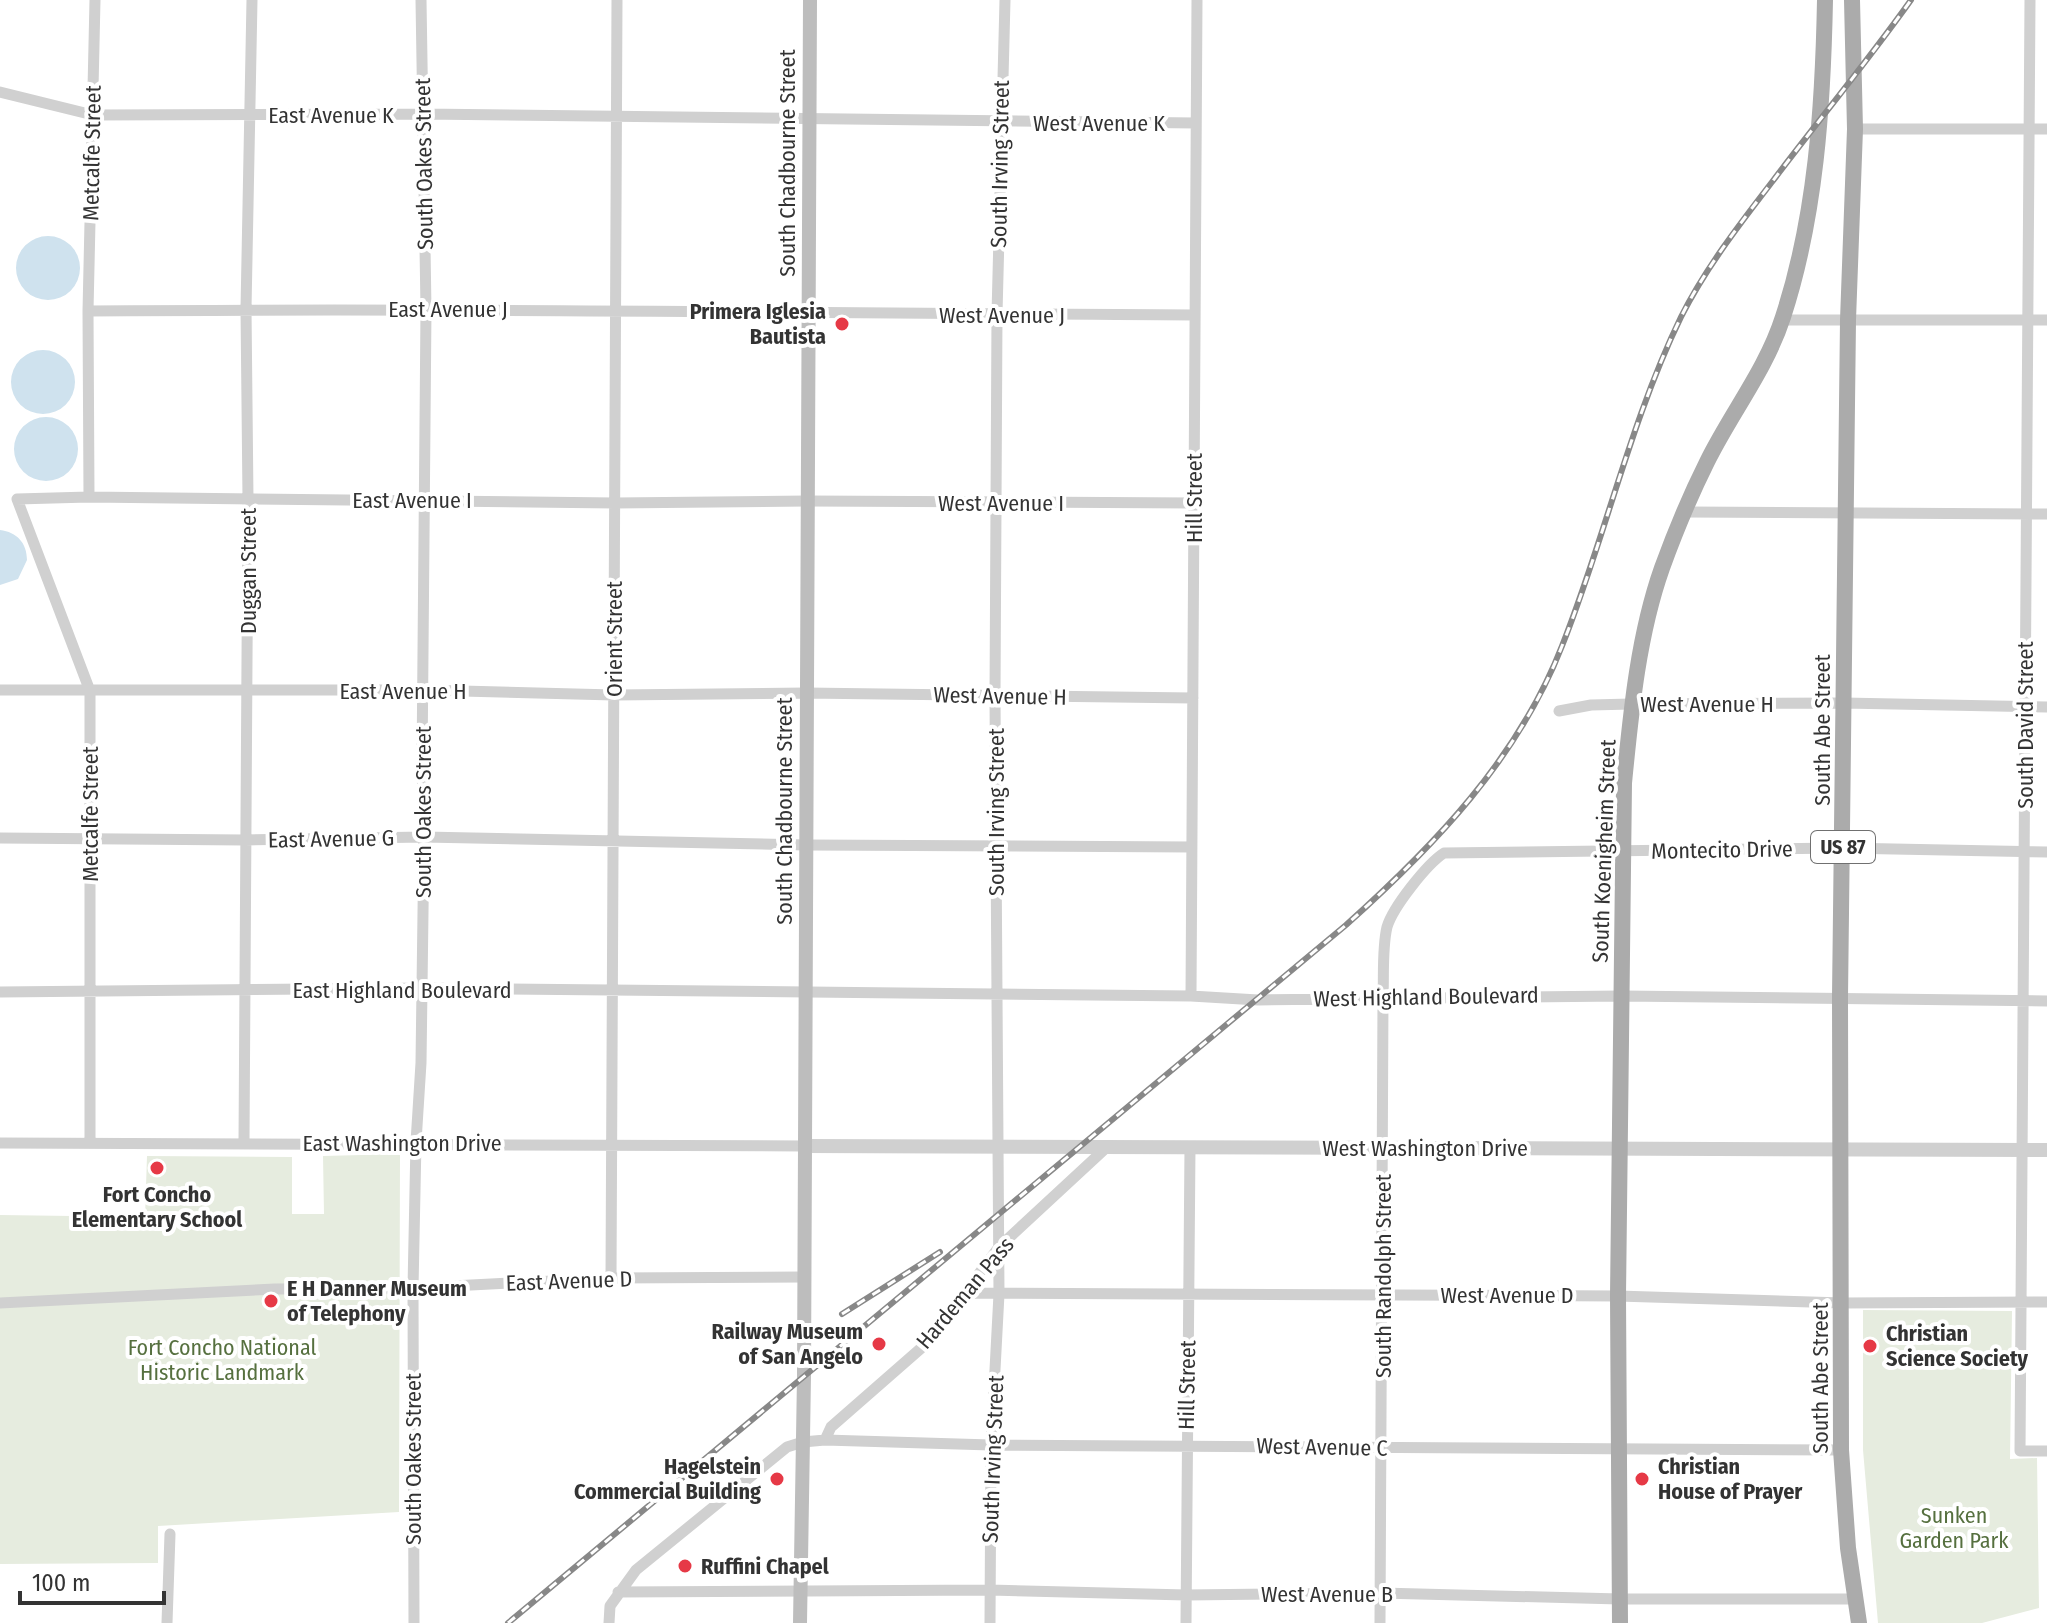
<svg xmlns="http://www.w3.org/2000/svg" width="2047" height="1623" font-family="'Fira Sans Condensed',sans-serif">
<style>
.green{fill:#e6ecdf}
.water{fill:#cfe2ee}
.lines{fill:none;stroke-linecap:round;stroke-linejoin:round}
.minor{stroke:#d0d0d0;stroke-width:11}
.tertiary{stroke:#d0d0d0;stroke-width:14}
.secondary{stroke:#bdbdbd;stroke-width:14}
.primary{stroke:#ababab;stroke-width:16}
.rail-casing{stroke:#888;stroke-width:6}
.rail{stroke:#fff;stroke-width:3;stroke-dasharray:9;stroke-linecap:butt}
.poi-dot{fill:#e63946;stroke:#fff;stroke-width:3}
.labels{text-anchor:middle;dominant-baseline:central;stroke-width:8;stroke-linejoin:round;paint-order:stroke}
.shield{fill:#fff;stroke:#707070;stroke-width:2}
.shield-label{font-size:20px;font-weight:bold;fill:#333}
.street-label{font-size:22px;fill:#333;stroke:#fff}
.poi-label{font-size:22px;font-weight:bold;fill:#333;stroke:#fff;text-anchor:start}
.park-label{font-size:22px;fill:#56703f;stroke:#fff}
</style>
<rect width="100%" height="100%" fill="#fff"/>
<!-- green -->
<path class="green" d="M400,1154L399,1512L158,1526V1563L0,1564V1215L145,1217L147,1156L292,1157V1214H324L323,1156Z
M1863,1310L2012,1311L2010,1459L2037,1458L2039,1608L1982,1623H1878L1863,1450Z"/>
<!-- water -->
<path class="water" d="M16 268a32 32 0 1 1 64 0a32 32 0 1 1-64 0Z
M11 382a32 32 0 1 1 64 0a32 32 0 1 1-64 0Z
M14 449a32 32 0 1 1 64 0a32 32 0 1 1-64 0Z
M0,530C17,532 27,543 27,560L18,579L0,585Z"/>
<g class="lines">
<!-- minor -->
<path class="minor" d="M2030,0L2020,1451H2047
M0,92L93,115L423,114L1196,123
M1855,129H2047
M88,311C457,308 826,313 1195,315
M1782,320H2047
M89,497L88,311L95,0
M1686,512L2047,514
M0,690H423L614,695L806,693L1193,698
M1559,711L1591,705L1631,704L1844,703L2047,707
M0,838L245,840L424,837L806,845L1192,847
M0,992L421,988L1191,996L1258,1000L1622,996L2047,1001
M1191,996L1197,0
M244,1142L248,499L246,309L252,0
M0,1143L804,1146
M90,1143V691L17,499L89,497L615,503L807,501L1194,503
M611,1278L617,0
M966,1293L1618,1296L1843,1303L2047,1302
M0,1303L275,1289L413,1288L611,1278L803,1277
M825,1440L831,1427L927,1343L999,1247L1107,1147
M618,1592L990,1590L1186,1595L1381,1593L1620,1599H1854
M167,1623L170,1534
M414,1623L413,1288L416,1142L421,1063L424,837L422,767L426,309L421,0
M609,1623L610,1606L636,1570L787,1447L803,1442L825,1440L991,1445L1841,1450
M990,1623L991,1445L999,1294L995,697L997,314L1005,0
M1186,1623L1190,1147
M1380,1623L1383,997C1384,975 1382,948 1387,927C1393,907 1427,864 1444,853L1843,848L2047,852"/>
<!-- tertiary -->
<path class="tertiary" d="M804,1146L2047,1150"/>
<!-- secondary -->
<path class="secondary" d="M800,1623L804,1376L810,0"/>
<!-- primary -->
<path class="primary" d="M1852,0L1855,129L1848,320L1840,997L1841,1450L1848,1548L1859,1623
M1620,1623L1618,1296L1624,783C1631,712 1638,636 1662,568C1674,535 1691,494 1707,462C1731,413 1766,370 1783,317C1816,216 1823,106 1825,0"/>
<defs>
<path id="rail" d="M842,1314L940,1252
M508,1623L1346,925C1434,846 1518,759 1562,646C1605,538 1630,422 1681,317C1705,269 1739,225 1772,182C1818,121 1867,62 1911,0"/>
</defs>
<!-- rail casing -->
<use href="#rail" class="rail-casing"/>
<!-- rail -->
<use href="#rail" class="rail"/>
</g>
<!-- markers -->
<g class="poi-dot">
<circle cx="842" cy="324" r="8"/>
<circle cx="157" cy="1168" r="8"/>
<circle cx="271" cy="1301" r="8"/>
<circle cx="879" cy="1344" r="8"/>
<circle cx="1870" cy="1346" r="8"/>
<circle cx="777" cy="1479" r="8"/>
<circle cx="1642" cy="1479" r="8"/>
<circle cx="685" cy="1566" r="8"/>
</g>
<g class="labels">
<!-- shield labels -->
<rect class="shield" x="1811" y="831" width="64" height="32" rx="6"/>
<g class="shield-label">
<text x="1843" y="847">US 87</text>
</g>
<!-- street labels -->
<g class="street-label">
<text x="331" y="115">East Avenue K</text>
<text x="1099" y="123">West Avenue K</text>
<text transform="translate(92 153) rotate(-89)">Metcalfe Street</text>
<text transform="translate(787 163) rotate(-90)">South Chadbourne Street</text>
<text transform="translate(424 164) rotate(-91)">South Oakes Street</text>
<text transform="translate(1000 164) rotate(-89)">South Irving Street</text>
<text x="448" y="309">East Avenue J</text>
<text x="1002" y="315">West Avenue J</text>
<text transform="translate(1194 498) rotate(-90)">Hill Street</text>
<text x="412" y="500">East Avenue I</text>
<text x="1001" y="503">West Avenue I</text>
<text transform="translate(248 571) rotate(-90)">Duggan Street</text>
<text transform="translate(614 639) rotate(-90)">Orient Street</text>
<text x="403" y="691">East Avenue H</text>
<text transform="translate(1000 696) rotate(1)">West Avenue H</text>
<text x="1707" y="704">West Avenue H</text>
<text transform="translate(2025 725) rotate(-90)">South David Street</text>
<text transform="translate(1822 730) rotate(-90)">South Abe Street</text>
<text transform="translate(784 811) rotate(-90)">South Chadbourne Street</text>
<text transform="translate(423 812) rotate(-90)">South Oakes Street</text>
<text transform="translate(996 812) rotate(-90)">South Irving Street</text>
<text transform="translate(90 814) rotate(-90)">Metcalfe Street</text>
<text transform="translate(331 839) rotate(-1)">East Avenue G</text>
<text transform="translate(1722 850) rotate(-1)">Montecito Drive</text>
<text transform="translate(1604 851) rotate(-88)">South Koenigheim Street</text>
<text x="402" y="990">East Highland Boulevard</text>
<text transform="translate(1426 997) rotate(-1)">West Highland Boulevard</text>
<text x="402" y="1143">East Washington Drive</text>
<text x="1425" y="1148">West Washington Drive</text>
<text transform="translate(1383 1276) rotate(-90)">South Randolph Street</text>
<text transform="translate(569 1281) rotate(-2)">East Avenue D</text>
<text transform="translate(965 1293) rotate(-50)">Hardeman Pass</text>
<text x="1507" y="1295">West Avenue D</text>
<text transform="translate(1820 1378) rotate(-90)">South Abe Street</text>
<text transform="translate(1187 1385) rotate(-89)">Hill Street</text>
<text transform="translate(1322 1447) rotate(1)">West Avenue C</text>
<text transform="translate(413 1459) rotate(-90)">South Oakes Street</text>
<text transform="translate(993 1459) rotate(-88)">South Irving Street</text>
<text x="1327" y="1594">West Avenue B</text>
</g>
<!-- poi labels -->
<g class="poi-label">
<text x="826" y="311" text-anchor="end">Primera Iglesia<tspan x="826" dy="25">Bautista</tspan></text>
<text x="157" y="1194" text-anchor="middle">Fort Concho<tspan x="157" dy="25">Elementary School</tspan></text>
<text x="287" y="1288">E H Danner Museum<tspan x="287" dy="25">of Telephony</tspan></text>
<text x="863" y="1331" text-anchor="end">Railway Museum<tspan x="863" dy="25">of San Angelo</tspan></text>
<text x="1886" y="1333">Christian<tspan x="1886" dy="25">Science Society</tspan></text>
<text x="761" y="1466" text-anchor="end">Hagelstein<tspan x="761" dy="25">Commercial Building</tspan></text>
<text x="1658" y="1466">Christian<tspan x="1658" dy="25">House of Prayer</tspan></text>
<text x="701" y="1566">Ruffini Chapel</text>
</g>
<!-- park labels -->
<g class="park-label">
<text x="222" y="1347">Fort Concho National<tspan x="222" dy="25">Historic Landmark</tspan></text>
<text x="1954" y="1515">Sunken<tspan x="1954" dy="25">Garden Park</tspan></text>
</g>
</g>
<!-- scale -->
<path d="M20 1591v12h144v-12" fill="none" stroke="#333333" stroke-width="4"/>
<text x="32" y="1591" font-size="24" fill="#333333" stroke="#ffffff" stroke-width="6" paint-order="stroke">100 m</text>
</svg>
